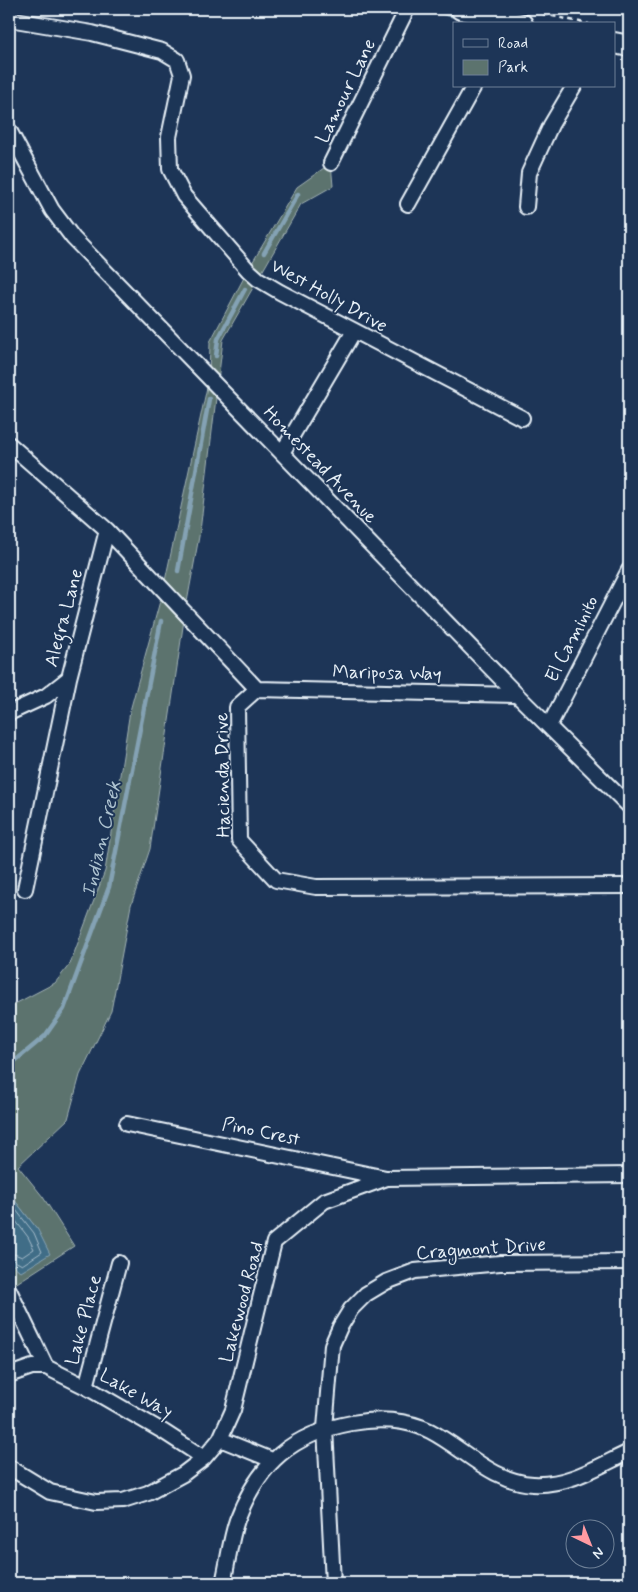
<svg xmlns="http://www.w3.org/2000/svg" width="638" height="1592" font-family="Mynerve,sans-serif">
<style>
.green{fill:#5c736e;stroke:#a2b2b3}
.water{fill:#416d87;stroke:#84a2b4}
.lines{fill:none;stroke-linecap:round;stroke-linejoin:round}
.shore{stroke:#a5bccb;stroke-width:1}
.stream{stroke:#84a2b4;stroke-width:4.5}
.street-casing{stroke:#e8f1f8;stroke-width:18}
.secondary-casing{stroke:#e8f1f8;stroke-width:24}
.path{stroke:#e8f1f8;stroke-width:2.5;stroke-dasharray:5 4;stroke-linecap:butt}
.street{stroke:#1d3557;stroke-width:14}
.secondary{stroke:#1d3557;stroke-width:20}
.labels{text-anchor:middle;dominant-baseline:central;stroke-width:4;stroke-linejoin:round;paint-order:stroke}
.street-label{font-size:19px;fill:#e8f1f8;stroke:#1d3557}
.water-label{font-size:20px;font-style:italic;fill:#aec3d0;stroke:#1d3557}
</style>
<rect width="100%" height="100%" fill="#1d3557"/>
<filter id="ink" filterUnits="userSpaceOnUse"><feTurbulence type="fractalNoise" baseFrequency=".02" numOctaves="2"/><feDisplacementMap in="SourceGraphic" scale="10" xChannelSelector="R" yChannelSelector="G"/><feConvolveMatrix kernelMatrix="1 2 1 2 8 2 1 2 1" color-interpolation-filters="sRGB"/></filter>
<g filter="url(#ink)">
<!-- green -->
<path class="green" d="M331,163L333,186L301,204L223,340L200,531L185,613L150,849L131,905L111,1011L80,1075L68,1119L18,1166L43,1197L74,1246L9,1288V1261L21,1272L38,1230L9,1193V1007L55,983L70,964L105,871L130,711L163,590L209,378L210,342L248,270L297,187Z"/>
<!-- water -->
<path class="water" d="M9,1193L38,1230L50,1254L21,1272L9,1261Z"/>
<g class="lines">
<!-- shore -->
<path class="shore" d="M9,1201L34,1233L42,1252L22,1265L9,1258
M9,1212L28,1237L34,1249L22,1257L9,1252"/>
<!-- stream -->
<path class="stream" d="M429,9L459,17
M264,253L298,194
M216,356L218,339L245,289
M178,571L209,399
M9,1066L45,1036L64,1009L109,887L161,621"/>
<defs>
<path id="street" d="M9,19L92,33L162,51L177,60L182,75L169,137L170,169L184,196L248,270L258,279L280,292L522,418
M9,130L52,210L73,238L517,695L629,806
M331,163L407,9
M408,204L474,86
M526,207L529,173L551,125L574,86
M9,444L107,530L257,689L237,707L239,840L276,880L316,887L629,886
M282,453L354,331
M257,689L517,695
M9,713L46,696L69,678
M549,726L629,570
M25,889L69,678L107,530
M127,1124L386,1178
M9,1290L46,1367
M9,1375L32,1367H46L86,1387L164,1432L204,1458
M86,1387L119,1263
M220,1439L272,1460
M9,1467L50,1492L96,1502L123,1501L148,1493L183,1474L204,1458L220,1439L233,1410L274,1242L324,1201L387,1178L629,1175
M223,1583C228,1563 230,1540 237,1520C259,1463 292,1434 352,1423C377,1418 406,1419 430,1431C465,1449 491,1481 533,1484C568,1486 599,1466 629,1452
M333,1583L325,1428L332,1345L340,1327L351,1309L366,1294L386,1282L415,1271L500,1263L629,1262"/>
<path id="secondary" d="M461,9L522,24
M614,43L629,46"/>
</defs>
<!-- street casing -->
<use href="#street" class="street-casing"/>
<!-- secondary casing -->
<use href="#secondary" class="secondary-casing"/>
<!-- path -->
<path class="path" d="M534,12L589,24"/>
<!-- street -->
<use href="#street" class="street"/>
<!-- secondary -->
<use href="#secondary" class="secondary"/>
</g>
</g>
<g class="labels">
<!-- street labels -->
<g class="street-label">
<text transform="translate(346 91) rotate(-64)">Lamour Lane</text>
<text transform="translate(329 296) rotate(29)">West Holly Drive</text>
<text transform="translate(320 465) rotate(46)">Homestead Avenue</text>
<text transform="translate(64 618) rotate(-75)">Alegra Lane</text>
<text transform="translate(572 639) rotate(-63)">El Caminito</text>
<text transform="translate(387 673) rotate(1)">Mariposa Way</text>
<text transform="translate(223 775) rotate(-91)">Hacienda Drive</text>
<text transform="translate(261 1132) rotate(12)">Pino Crest</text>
<text transform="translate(481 1249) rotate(-4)">Cragmont Drive</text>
<text transform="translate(242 1302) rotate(-75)">Lakewood Road</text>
<text transform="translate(84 1320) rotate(-75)">Lake Place</text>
<text transform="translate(136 1394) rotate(30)">Lake Way</text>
</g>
<!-- water labels -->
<g class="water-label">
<text transform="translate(102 839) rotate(-77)">Indian Creek</text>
</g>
</g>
<!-- margin -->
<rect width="638" height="1592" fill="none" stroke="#1d3557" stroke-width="30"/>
<rect x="15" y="15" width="608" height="1562" fill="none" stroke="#e8f1f8" stroke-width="2" filter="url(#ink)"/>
<!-- legend -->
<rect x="453" y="22" width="162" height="65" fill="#1d3557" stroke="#6e8097"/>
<rect x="463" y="39" width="25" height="8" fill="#1d3557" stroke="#6e8097"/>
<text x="498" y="48" font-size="15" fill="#e8f1f8">Road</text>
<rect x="463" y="60" width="25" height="15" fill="#5c736e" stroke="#6e8097"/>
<text x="498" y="72" font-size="15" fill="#e8f1f8">Park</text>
<!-- north arrow -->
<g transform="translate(590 1544) rotate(137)"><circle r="24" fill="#1d3557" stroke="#6e8097"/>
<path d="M0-4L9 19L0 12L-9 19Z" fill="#ff9aa2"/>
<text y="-8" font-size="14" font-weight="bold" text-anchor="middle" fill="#e8f1f8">N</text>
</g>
</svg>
